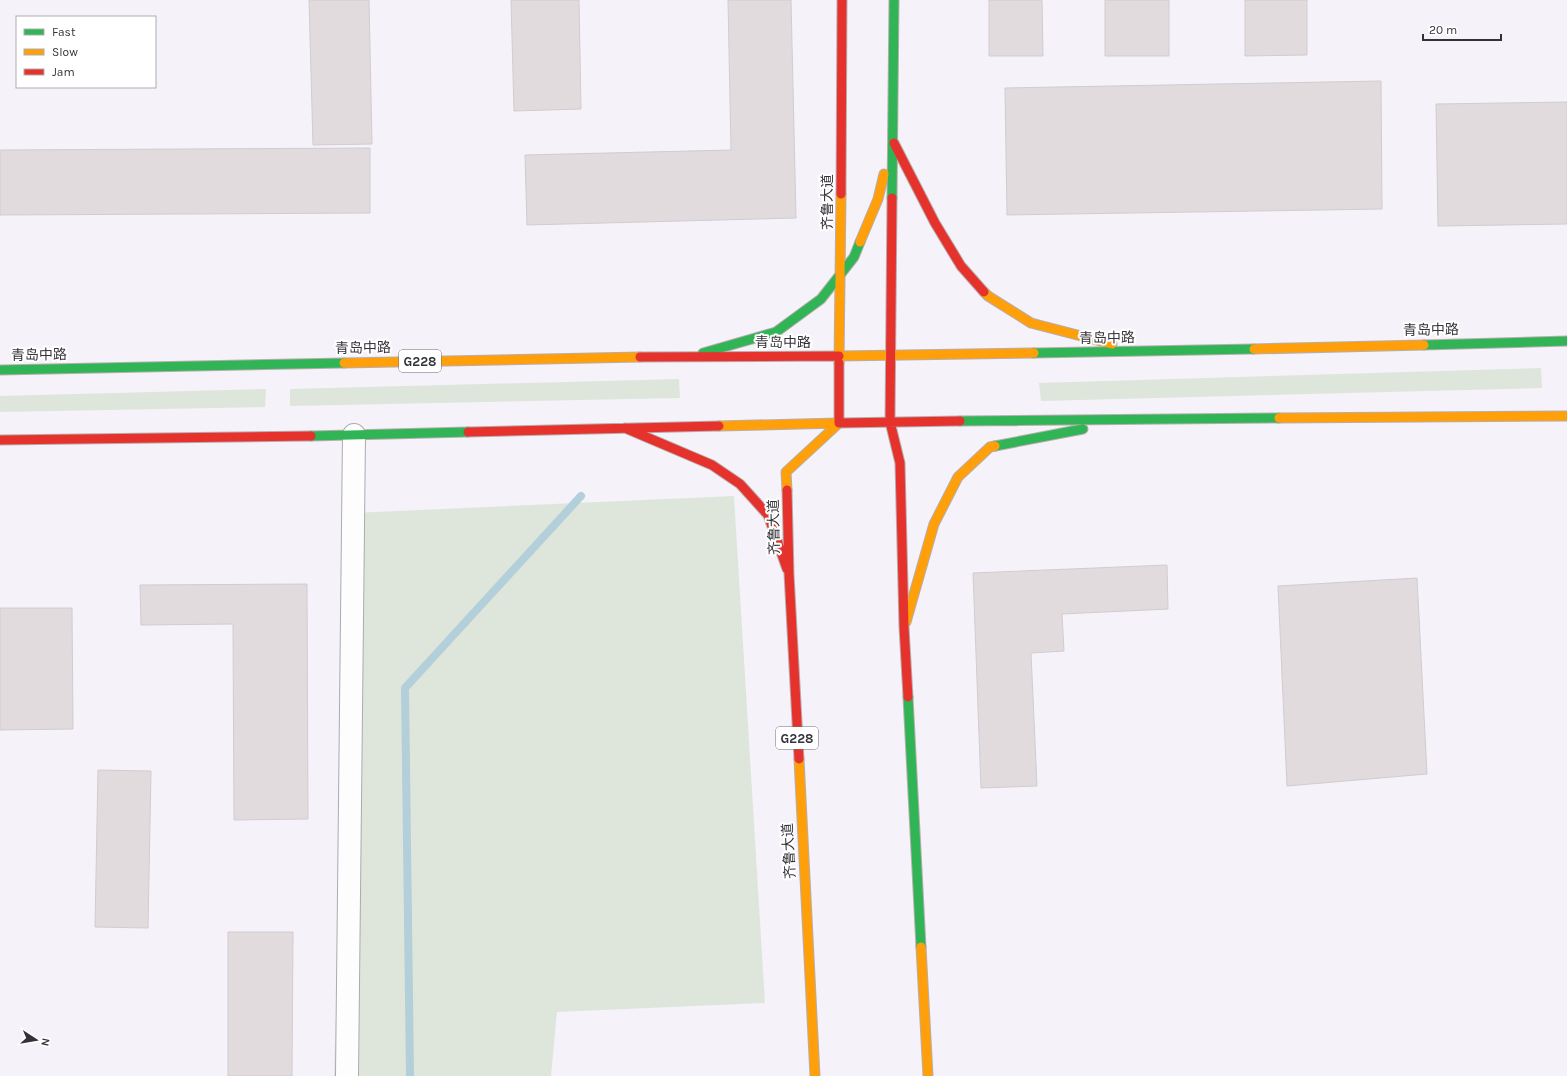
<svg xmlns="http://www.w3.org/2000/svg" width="1567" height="1076" font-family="Karla,'Noto Sans SC',sans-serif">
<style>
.green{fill:#dee6dc}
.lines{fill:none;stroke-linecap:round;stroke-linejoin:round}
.stream{stroke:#b2cfda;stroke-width:8}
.building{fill:#e1dbdd;stroke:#d1ccce}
.street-casing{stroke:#aca9b0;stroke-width:24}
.fast-casing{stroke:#b7aeac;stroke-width:11}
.slow-casing{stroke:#b7aeac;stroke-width:11}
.jam-casing{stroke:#b7aeac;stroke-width:11}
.street{stroke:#fefdfe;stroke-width:22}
.fast{stroke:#30b455;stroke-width:9}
.slow{stroke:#ff9f0a;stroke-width:9}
.jam{stroke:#e5322d;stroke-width:9}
.labels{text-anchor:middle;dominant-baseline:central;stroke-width:4;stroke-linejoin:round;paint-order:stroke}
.shield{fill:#fff;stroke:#716f74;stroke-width:1}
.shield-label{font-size:13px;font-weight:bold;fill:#343138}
.street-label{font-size:14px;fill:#343138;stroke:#fff}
</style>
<rect width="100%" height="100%" fill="#f5f2fa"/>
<!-- green -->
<path class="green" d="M1541,368L1542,388L1041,401L1039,383Z
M679,379L680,398L290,406V389Z
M266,389L265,407L0,412V396Z
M734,496L765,1003L557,1012L551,1076H334L352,513Z"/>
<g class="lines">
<!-- stream -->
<path class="stream" d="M410,1076L405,688L581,496"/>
</g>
<!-- building -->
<path class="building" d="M309,0H369L372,144L313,145Z
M511,0H579L581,109L514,111Z
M728,0H791L796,218L527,225L525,155L731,150Z
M989,0H1042L1043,56H989Z
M1105,0H1169V56H1105Z
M1245,0H1307V55L1245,56Z
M1381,81L1382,209L1007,215L1005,88Z
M1567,102V224L1438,226L1436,104Z
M370,148V213L0,215V150Z
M1167,565L1168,609L1062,614L1064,651L1031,653L1037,786L981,788L973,573Z
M1417,578L1427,774L1287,786L1278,586Z
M307,584L308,819L234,820L233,624L141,625L140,585Z
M0,608H72L73,729L0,730Z
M98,770L151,771L148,928L95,927Z
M228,932H293L292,1076H228Z"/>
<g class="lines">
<defs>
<path id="street" d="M347,1076L354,435"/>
<path id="fast" d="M892,198L894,0
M1424,345L1567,341
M703,353L776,332L821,299L854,257L860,242
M1034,353L1254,349
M0,370L344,363
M960,421L1279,418
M311,436L468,432
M995,446L1083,429
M908,697L921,947"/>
<path id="slow" d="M860,242L878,199L884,174
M984,292L988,296L1031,323L1112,344
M1254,349L1424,345
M839,356L1034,353
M344,363L640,357
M839,363L841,194
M1279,418L1567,416
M719,426L839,423
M787,490L786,472L839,423
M906,622L934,524L958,477L990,447L995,446
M799,759L815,1076
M921,947L928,1076"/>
<path id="jam" d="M894,143L935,223L961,266L984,292
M841,194L842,0
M640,357L839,356
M839,363V423L960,421
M890,422L892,198
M890,422L900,463L904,627L908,697
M625,428L712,465L740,484L768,515L787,569
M468,432L719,426
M0,440L311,436
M787,490L789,574L799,759"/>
</defs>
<!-- street casing -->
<use href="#street" class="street-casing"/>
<!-- fast casing -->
<use href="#fast" class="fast-casing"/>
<!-- slow casing -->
<use href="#slow" class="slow-casing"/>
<!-- jam casing -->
<use href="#jam" class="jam-casing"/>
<!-- street -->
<use href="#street" class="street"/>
<!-- fast -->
<use href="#fast" class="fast"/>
<!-- slow -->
<use href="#slow" class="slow"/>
<!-- jam -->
<use href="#jam" class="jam"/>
</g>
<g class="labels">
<!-- shield labels -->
<g class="shield">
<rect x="399" y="350" width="42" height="22" rx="3"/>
<rect x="776" y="727" width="42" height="22" rx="3"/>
</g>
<g class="shield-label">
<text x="420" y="361">G228</text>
<text x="797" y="738">G228</text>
</g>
<!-- street labels -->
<g class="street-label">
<text transform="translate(827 202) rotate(-90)">齐鲁大道</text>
<text transform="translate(1431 330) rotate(-1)">青岛中路</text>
<text transform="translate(1107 338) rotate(-1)">青岛中路</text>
<text x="783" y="342">青岛中路</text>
<text transform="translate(363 348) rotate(-1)">青岛中路</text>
<text transform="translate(39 355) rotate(-1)">青岛中路</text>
<text transform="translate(774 527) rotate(-91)">齐鲁大道</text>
<text transform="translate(789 851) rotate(-93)">齐鲁大道</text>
</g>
</g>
<!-- legend -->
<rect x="16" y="16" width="140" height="72" fill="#ffffff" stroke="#aeadaf"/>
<rect x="24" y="29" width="20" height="6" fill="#30b455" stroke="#aeadaf"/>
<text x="52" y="36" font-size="12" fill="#343138">Fast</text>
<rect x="24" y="49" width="20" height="6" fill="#ff9f0a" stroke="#aeadaf"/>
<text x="52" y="56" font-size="12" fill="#343138">Slow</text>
<rect x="24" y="69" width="20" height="6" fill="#e5322d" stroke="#aeadaf"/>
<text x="52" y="76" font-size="12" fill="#343138">Jam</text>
<!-- north arrow -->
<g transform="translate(36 1040) rotate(102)" stroke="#ffffff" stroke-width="3" paint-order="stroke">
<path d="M0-3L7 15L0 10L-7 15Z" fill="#343138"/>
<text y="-6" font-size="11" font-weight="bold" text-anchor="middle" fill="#343138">N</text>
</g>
<!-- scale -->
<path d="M1423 34v6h78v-6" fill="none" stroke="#343138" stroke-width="2"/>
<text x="1429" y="34" font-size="12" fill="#343138" stroke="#ffffff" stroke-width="3" paint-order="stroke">20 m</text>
</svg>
